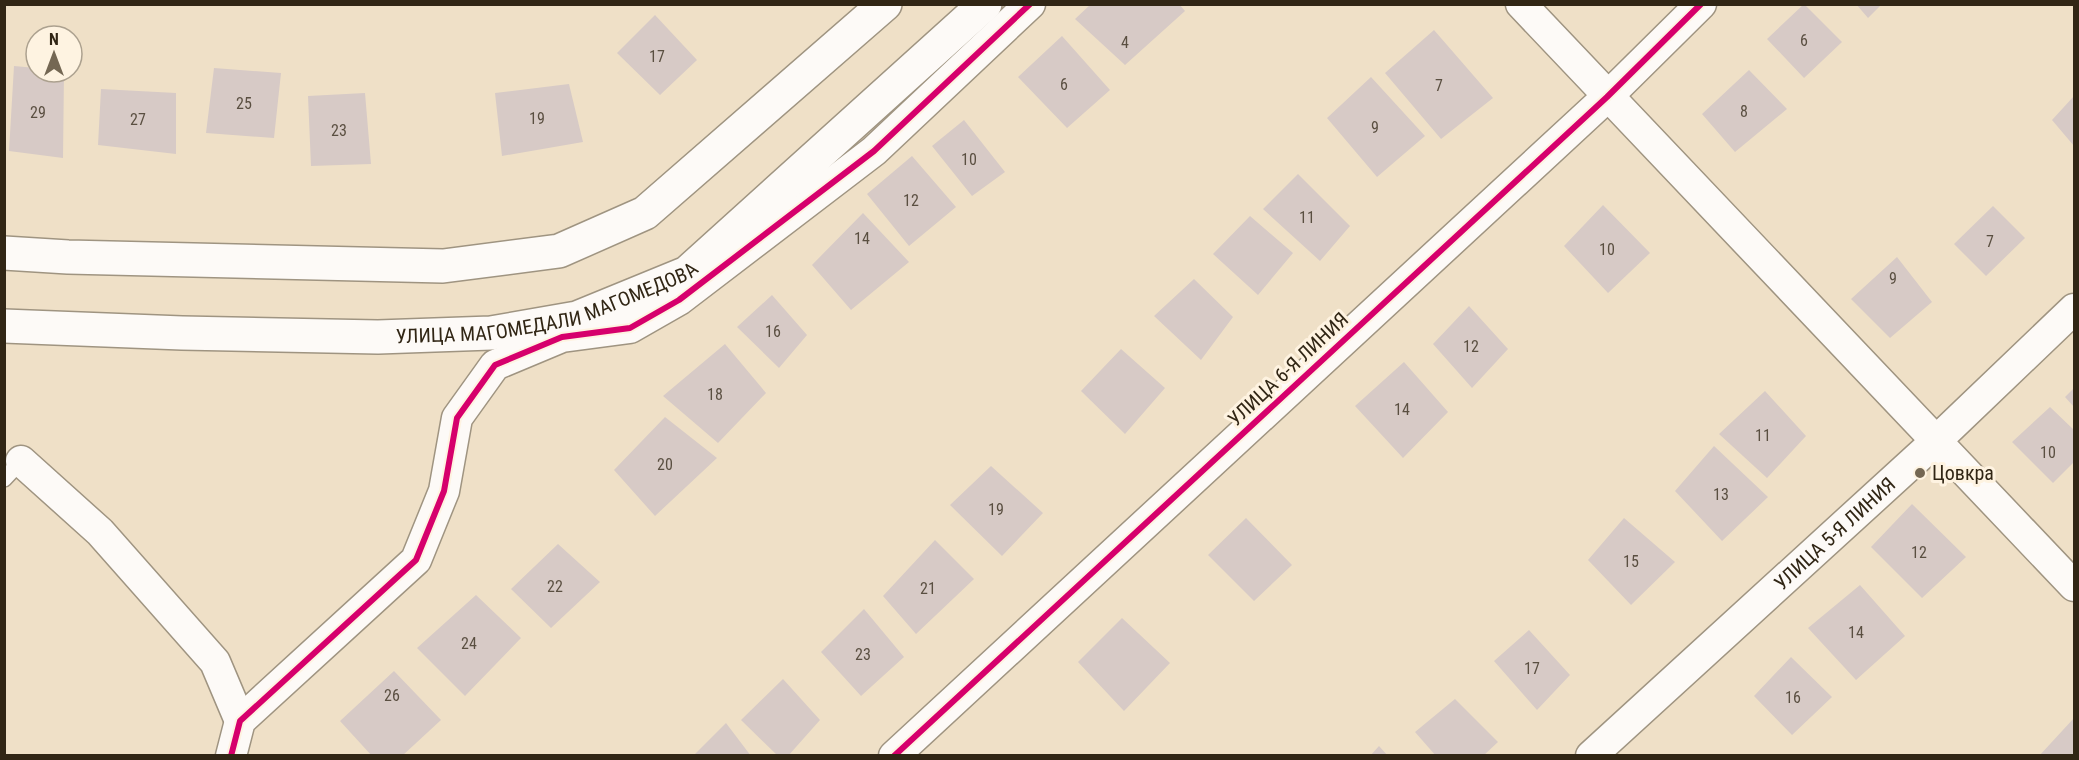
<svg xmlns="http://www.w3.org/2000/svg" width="2079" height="760" font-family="'Roboto Condensed',sans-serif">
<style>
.building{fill:#d7cac6}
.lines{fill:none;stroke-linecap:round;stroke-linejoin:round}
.lane-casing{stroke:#9f9481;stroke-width:18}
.street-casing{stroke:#9f9481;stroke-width:33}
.primary-casing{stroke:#9f9481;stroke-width:36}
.lane{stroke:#fdfaf7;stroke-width:15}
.street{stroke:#fdfaf7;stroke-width:30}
.primary{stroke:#fdfaf7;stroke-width:33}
.cycleway-casing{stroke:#fef3e1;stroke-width:10}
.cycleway{stroke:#d6006c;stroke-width:6}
.poi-dot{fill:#746753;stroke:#fef3e1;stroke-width:2}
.labels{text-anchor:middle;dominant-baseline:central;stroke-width:6;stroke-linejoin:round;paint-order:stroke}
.number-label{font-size:16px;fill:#5a4f41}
.street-label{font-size:20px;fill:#312615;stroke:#fef3e1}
.poi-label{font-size:20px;fill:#312615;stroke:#fef3e1;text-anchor:start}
</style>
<rect width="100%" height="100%" fill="#efe0c7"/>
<!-- building -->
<path class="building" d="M1091,4H1179L1185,11L1125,65L1075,19Z
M1804,4L1842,42L1804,78L1767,39Z
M1856,4H1882L1868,18Z
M655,15L697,60L660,95L617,53Z
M1434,30L1493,98L1441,139L1385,73Z
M1062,36L1110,90L1067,128L1018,77Z
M14,66L36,68V72H64L63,158L9,151Z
M214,68L281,73L274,138L206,133Z
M1749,70L1787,109L1735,152L1702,114Z
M1371,77L1425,136L1377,177L1327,118Z
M569,84L583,142L502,156L495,93Z
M101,89L176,93V154L98,145Z
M365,93L371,164L311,166L308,96Z
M2074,96V146L2052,120Z
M964,120L1005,172L972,196L932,146Z
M912,156L956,207L909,246L867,194Z
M1298,174L1350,226L1320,261L1263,209Z
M1603,205L1650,253L1608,293L1564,246Z
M1993,206L2025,238L1986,276L1954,244Z
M863,213L909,262L851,310L812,265Z
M1250,216L1293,253L1258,295L1213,254Z
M1897,257L1932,302L1890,338L1851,299Z
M1194,279L1233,317L1201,360L1154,316Z
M772,295L807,335L779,368L737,327Z
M1469,306L1508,349L1472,388L1433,344Z
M725,344L766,393L718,443L663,396Z
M1121,349L1165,388L1125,434L1081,391Z
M1404,362L1448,412L1403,458L1355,406Z
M2074,388V407L2065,397Z
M1765,391L1806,436L1767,478L1719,434Z
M2050,407L2074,430V462L2053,483L2012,442Z
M665,417L717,458L655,516L614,470Z
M1714,446L1768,497L1722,541L1675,491Z
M991,466L1043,513L1002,556L950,505Z
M1912,504L1966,557L1922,598L1871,547Z
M1246,518L1292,565L1254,601L1208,555Z
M1624,518L1675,562L1631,605L1588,560Z
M935,540L974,579L916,634L883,596Z
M558,544L600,582L551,628L511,589Z
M1860,585L1905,636L1856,680L1808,628Z
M476,595L521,638L465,696L417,648Z
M864,609L904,657L861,696L821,652Z
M1122,618L1170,663L1124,711L1078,662Z
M1529,630L1570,675L1537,710L1494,661Z
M1791,657L1832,697L1792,735L1754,696Z
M394,671L441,720L402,756H372L340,721Z
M783,679L820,720L788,756H778L741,720Z
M1455,699L1498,742L1483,756H1436L1415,732Z
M2074,718V756H2039Z
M726,723L751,756H693Z
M1379,746L1388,756H1370Z"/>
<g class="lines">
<defs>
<path id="lane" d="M4,479L21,461"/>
<g id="street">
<path d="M1521,4L2074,586"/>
<path d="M21,461L100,532L215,662L240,721"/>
<path d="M231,756L240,721L416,560L444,491L457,418L495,365L562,337L630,328L679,300L874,151L1030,4"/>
<path d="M894,756L1607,97L1701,4"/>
<path id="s1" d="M1591,756L1936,441L2074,309"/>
</g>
<g id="primary">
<path d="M4,253L68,257L443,266L559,251L645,213L885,4"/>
<path id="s2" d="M4,326L182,333L378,337L491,333L577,318L687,273L985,4"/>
</g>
</defs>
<!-- lane casing -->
<use href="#lane" class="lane-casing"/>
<!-- street casing -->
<use href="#street" class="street-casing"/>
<!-- primary casing -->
<use href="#primary" class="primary-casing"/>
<!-- lane -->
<use href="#lane" class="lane"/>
<!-- street -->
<use href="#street" class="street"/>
<!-- primary -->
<use href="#primary" class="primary"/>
<defs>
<path id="cycleway" d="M231,756L240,721L416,560L444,491L457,418L495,365L562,337L630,328L679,300L874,151L1030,4
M894,756L1607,97L1701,4"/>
</defs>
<!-- cycleway casing -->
<use href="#cycleway" class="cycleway-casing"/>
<!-- cycleway -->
<use href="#cycleway" class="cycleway"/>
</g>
<!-- markers -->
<circle class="poi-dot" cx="1920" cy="473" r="6"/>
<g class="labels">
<!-- number labels -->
<g class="number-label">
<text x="1804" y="40">6</text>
<text x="1125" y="42">4</text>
<text x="657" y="56">17</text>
<text x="1064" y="84">6</text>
<text x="1439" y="85">7</text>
<text x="244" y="103">25</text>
<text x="1744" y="111">8</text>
<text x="38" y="112">29</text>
<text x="537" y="118">19</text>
<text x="138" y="119">27</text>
<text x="1375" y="127">9</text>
<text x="339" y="130">23</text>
<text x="969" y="159">10</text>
<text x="911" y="200">12</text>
<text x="1307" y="217">11</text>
<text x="862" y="238">14</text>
<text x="1990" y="241">7</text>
<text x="1607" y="249">10</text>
<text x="1893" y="278">9</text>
<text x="773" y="331">16</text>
<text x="1471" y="346">12</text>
<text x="715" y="394">18</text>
<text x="1402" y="409">14</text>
<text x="1763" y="435">11</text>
<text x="2048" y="452">10</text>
<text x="665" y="464">20</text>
<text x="1721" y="494">13</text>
<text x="996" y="509">19</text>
<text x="1919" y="552">12</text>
<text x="1631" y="561">15</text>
<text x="555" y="586">22</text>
<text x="928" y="588">21</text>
<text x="1856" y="632">14</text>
<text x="469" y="643">24</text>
<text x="863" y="654">23</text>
<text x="1532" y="668">17</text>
<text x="392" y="695">26</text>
<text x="1793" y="697">16</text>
</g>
<!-- street labels -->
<g class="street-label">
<text stroke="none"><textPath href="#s2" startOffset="548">УЛИЦА МАГОМЕДАЛИ МАГОМЕДОВА</textPath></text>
<text transform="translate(1288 369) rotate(-43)">УЛИЦА 6-Я ЛИНИЯ</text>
<text stroke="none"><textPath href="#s1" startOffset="330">УЛИЦА 5-Я ЛИНИЯ</textPath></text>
</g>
<!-- poi labels -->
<g class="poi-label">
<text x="1932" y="473">Цовкра</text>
</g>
</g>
<!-- border -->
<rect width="2079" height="760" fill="none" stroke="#312615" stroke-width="12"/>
<!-- north arrow -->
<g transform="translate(54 54)"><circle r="28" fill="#fef3e1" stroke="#aca18f" stroke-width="1.5"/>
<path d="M0-4.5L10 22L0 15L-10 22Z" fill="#746753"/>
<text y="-9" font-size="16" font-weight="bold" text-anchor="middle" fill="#312615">N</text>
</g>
</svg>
